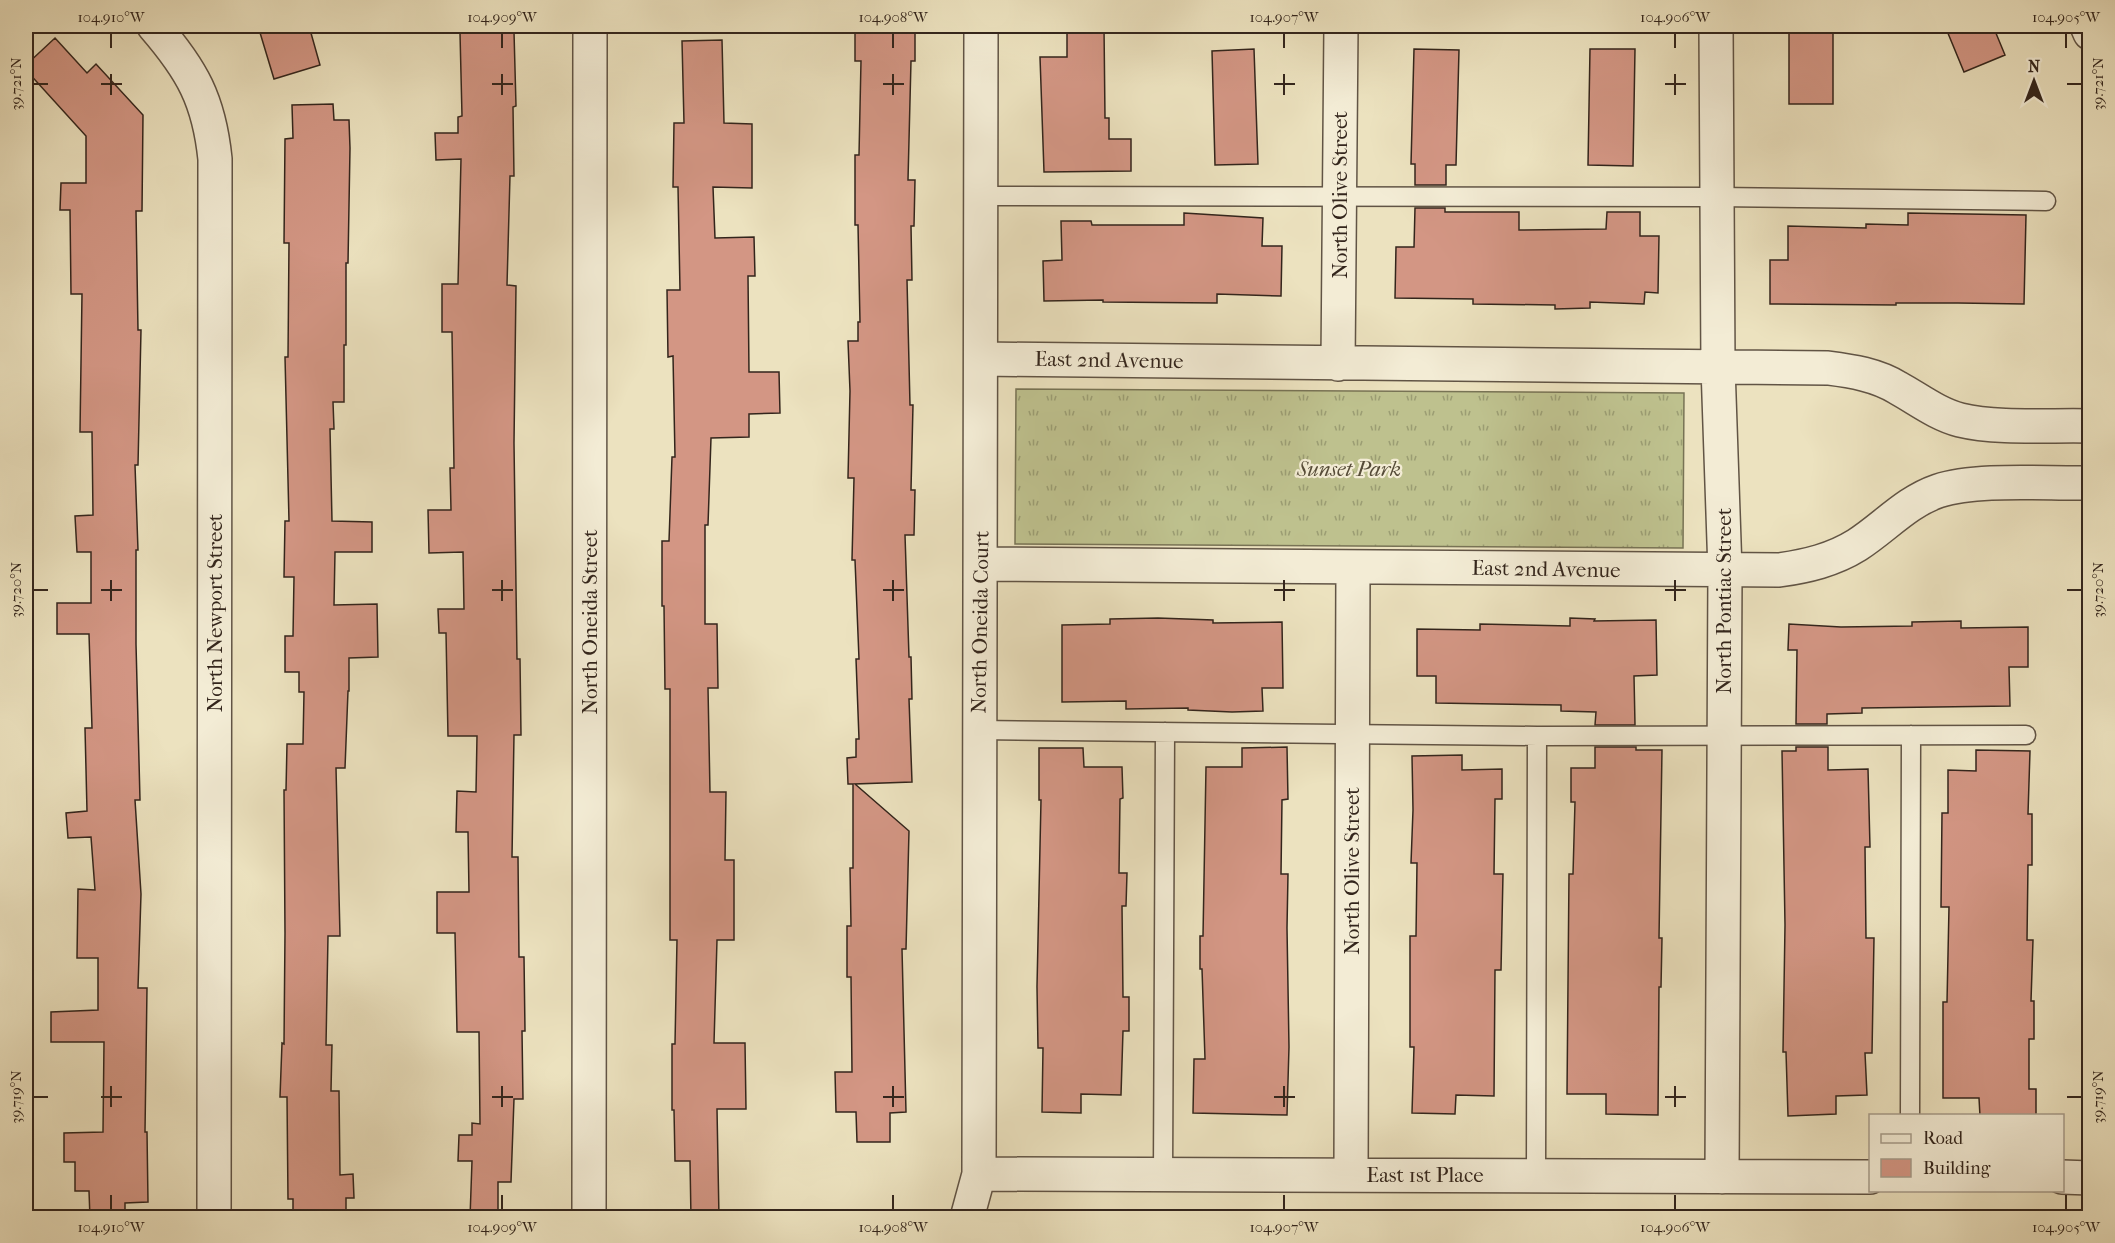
<svg xmlns="http://www.w3.org/2000/svg" width="2115" height="1243" font-family="'IM FELL French Canon',serif">
<style>
.grass{fill:url(#grass-tufts);stroke:#787355;stroke-width:1.5}
.building{fill:#d39684;stroke:#33251c;stroke-width:1.5}
.lines{fill:none;stroke-linecap:round;stroke-linejoin:round}
.lane-casing{stroke:#615445;stroke-width:21}
.street-casing{stroke:#615445;stroke-width:36}
.lane{stroke:#f3ecd5;stroke-width:18}
.street{stroke:#f3ecd5;stroke-width:33}
.ticks{fill:none;stroke:#33251c;stroke-width:2}
.labels{text-anchor:middle;dominant-baseline:central;stroke-width:4.5;stroke-linejoin:round;paint-order:stroke}
.street-label{font-size:21px;fill:#33251c;stroke:#f3ecd5}
.park-label{font-size:21px;font-style:italic;fill:#564c38;stroke:#f3ecd5}
.neatline{fill:none;stroke:#33251c;stroke-width:2}
.ticks-label{font-size:15px;text-anchor:middle;fill:#33251c}
</style>
<defs>
<pattern id="grass-tufts" width="24" height="20" patternUnits="userSpaceOnUse" patternTransform="scale(1.5)"><rect width="24" height="20" fill="#bec18e"/><path d="M3 7l-1-3M5 7V3M7 7l1-3M15 17l-1-3M17 17v-4M19 17l1-3" fill="none" stroke="#9b9d73"/></pattern>
</defs>
<rect width="100%" height="100%" fill="#ece2bf"/>
<filter id="stains"><feTurbulence type="fractalNoise" baseFrequency=".00333" numOctaves="4"/><feColorMatrix values="0 0 0 0 .2 0 0 0 0 .09 0 0 0 0 .02 0 0 0 .5 -.17"/></filter>
<radialGradient id="worn" r=".72"><stop offset=".6" stop-color="#630" stop-opacity="0"/><stop offset="1" stop-color="#630" stop-opacity=".3"/></radialGradient>
<!-- grass -->
<path class="grass" d="M1016,389L1684,393L1683,548L1015,544Z"/>
<!-- building -->
<path class="building" d="M258,26H309L320,65L274,79Z
M855,26H915V61H911L908,180H915L914,226H911L912,280H907L910,405H913L911,490H915L914,535H905L909,657H911L912,699H909L912,782L855,784L909,831L906,949H902L906,1112L890,1113V1142H857L856,1112H836L835,1072H852L851,977H847V926H851L850,868H853V784H848L847,758L856,757V739H859L856,659H859L855,560H852L854,478H848L850,391L848,341H858V322H860L858,225H855V155H859L861,61H855Z
M1789,26H1833V104H1789Z
M1945,26H1993L2005,55L1964,72Z
M1104,27L1105,118H1109V139H1131V171L1044,172L1040,57H1067V28Z
M514,32L516,106L513,107L514,176H510L507,285L516,286L514,443L517,659H520L521,735H514L512,857H518L519,957H524L525,1031H522L523,1099H514L511,1182H498V1218H470L472,1161H458L459,1135H472V1123L480,1124L479,1032H457L455,933H437V892H469L468,832H456L457,791L476,792L477,736H448L446,633H439L438,609H464L463,552L429,553L428,510H451L450,468H454L452,332H442V284H458L461,159L436,160L435,133H458V117L462,116L460,33Z
M55,38L87,73L96,64L143,115L142,211H136L138,330H141L138,465H135L138,550H136V644L140,800H135L141,894L138,988H147L145,1132H147L148,1202L125,1203V1218H90L89,1191H75V1162H64V1133L103,1132L104,1042H51V1012L98,1010V958H77L78,889L95,890L91,837L68,838L66,813L87,811L85,728H92L89,634H57V603H91V552H77L75,516L93,515L92,432H80L82,294H71L70,210H60L61,183H86V136L26,70V65Z
M722,40L724,123L752,124V188L713,187L715,238L754,237L755,276H748L749,372H779L780,413L749,414V437L711,438L708,525H705V624H717L718,688H708L710,792H726L725,860H734V940H717L714,1043H745L746,1109H717L719,1218H691L690,1161H675L674,1110H672V1044H675L677,940H670V689H665L664,606H662V541H669L672,457H675L673,356L668,357L667,290H680L678,187H673L674,123H684L682,41Z
M1254,49L1258,164L1215,165L1212,51Z
M1414,49L1459,50L1456,165H1446V185H1415V164H1411Z
M1590,49H1635L1633,166L1588,165Z
M333,104L334,120H349L350,148L348,263H346V345H344V402H333L334,429H330L332,521L372,522V552H335L334,605L377,604L378,657L349,658V691H348L345,768H336L340,936H328L326,1045H332L331,1091H339L340,1175L353,1174L354,1198H346V1218H293V1199H288L287,1097H280L282,1043L284,1044L285,933L284,790H286L287,744H303L304,692H299V672H285V636H293L294,577H284L285,521H289L285,357H288L289,243H284L285,139L293,138L292,105Z
M1415,208H1445V212H1519V230L1606,229L1607,212H1640V236H1659L1658,293L1645,292L1644,304L1590,302V308L1555,309V305L1473,304V299L1395,298L1396,247H1414Z
M1184,213L1263,218L1262,246H1282L1281,296L1217,294V303L1103,302V300L1044,301L1043,261L1062,260L1061,221H1091L1092,225H1184Z
M1908,213L2026,215L2024,304L1958,303H1896V305L1770,304V260H1788V226L1866,228V224L1908,225Z
M1158,618L1213,620V623L1282,622L1283,688H1262L1263,711L1232,712L1188,710V708L1126,709V701L1062,702V625L1110,624V619Z
M1570,618L1595,619L1594,621L1656,620L1657,675L1634,676L1635,725H1595L1596,712L1561,711V705L1436,703V676H1417V629L1480,630V624L1570,626Z
M1961,621V628L2028,627V667H2009L2010,706L1862,708V713L1827,714V724H1796L1797,650H1788L1789,624L1841,627L1912,626V622Z
M1287,747L1288,799L1282,800L1281,874H1288L1287,928L1289,1047L1287,1115L1193,1113L1194,1059H1205L1202,969H1200V936H1203L1206,767H1242V748Z
M1595,747H1636V750H1662L1659,938H1662L1661,987H1659L1658,1115L1606,1114V1094H1567L1569,874H1573L1575,802H1571V768H1595Z
M1796,747H1828V770L1868,769L1870,847H1865L1866,938H1874L1872,1053H1865L1867,1095L1836,1096V1114L1788,1116L1786,1052H1783L1785,925L1782,751H1796Z
M1039,748H1083L1084,767H1122L1123,798L1120,799L1119,873H1127L1126,906H1122L1123,997H1129V1031H1123L1121,1095L1081,1094V1113L1042,1112L1043,1048H1038L1037,987L1041,800H1039Z
M1976,750L2030,751L2028,814H2032V865H2028L2027,940H2033L2031,1001H2034V1039H2029V1089H2036V1116H1980L1979,1098H1943V1002H1947L1949,907H1941L1942,813H1948V770L1976,771Z
M1462,755V770L1502,769V799H1495L1494,874H1503L1501,970H1495L1494,1096L1456,1095L1455,1114L1412,1113L1414,1047H1410V936H1416L1417,863H1411L1413,810L1412,756Z"/>
<g class="lines">
<defs>
<path id="lane" d="M982,196L1717,197L2046,201
M979,730L1537,736L2026,735
M1910,1116L1911,735
M1163,1175L1165,732
M1536,1176L1537,736"/>
<path id="street" d="M154,26C192,70 209,100 215,159L214,1218
M1716,26L1718,367L1725,571L1722,1177
M2087,26L2090,33
M981,359L1828,368C1852,371 1877,375 1898,388C1918,399 1937,414 1960,420C1997,429 2050,425 2090,426
M1338,364L1341,26
M981,564L1779,570C1807,566 1833,560 1857,545C1885,527 1906,502 1938,491C1978,478 2046,484 2090,483
M979,1174L1870,1177
M1351,1175L1353,567
M2062,1177L2090,1178
M589,1218L590,26
M967,1218L979,1174L981,26"/>
</defs>
<!-- lane casing -->
<use href="#lane" class="lane-casing"/>
<!-- street casing -->
<use href="#street" class="street-casing"/>
<!-- lane -->
<use href="#lane" class="lane"/>
<!-- street -->
<use href="#street" class="street"/>
</g>
<!-- ticks -->
<path class="ticks" d="M111,33V48M502,33V48M893,33V48M1284,33V48M1675,33V48M2066,33V48M111,74V95M502,74V95M893,74V95M1284,74V95M1675,74V95M33,84H48M101,84H122M492,84H513M883,84H904M1274,84H1295M1665,84H1686M2067,84H2082M111,580V601M502,580V601M893,580V601M1284,580V601M1675,580V601M33,590H48M101,590H122M492,590H513M883,590H904M1274,590H1295M1665,590H1686M2067,590H2082M111,1086V1107M502,1086V1107M893,1086V1107M1284,1086V1107M1675,1086V1107M33,1097H48M101,1097H122M492,1097H513M883,1097H904M1274,1097H1295M1665,1097H1686M2067,1097H2082M111,1195V1210M502,1195V1210M893,1195V1210M1284,1195V1210M1675,1195V1210M2066,1195V1210"/>
<g class="labels">
<!-- street labels -->
<g class="street-label">
<text transform="translate(1340 195) rotate(-90)">North Olive Street</text>
<text transform="translate(1109 360) rotate(1)">East 2nd Avenue</text>
<text transform="translate(1546 569) rotate(1)">East 2nd Avenue</text>
<text transform="translate(1724 601) rotate(-90)">North Pontiac Street</text>
<text transform="translate(215 613) rotate(-90)">North Newport Street</text>
<text transform="translate(590 622) rotate(-90)">North Oneida Street</text>
<text transform="translate(980 622) rotate(-89)">North Oneida Court</text>
<text transform="translate(1352 871) rotate(-90)">North Olive Street</text>
<text x="1425" y="1175">East 1st Place</text>
</g>
<!-- park labels -->
<g class="park-label">
<text x="1349" y="469">Sunset Park</text>
</g>
</g>
<!-- margin -->
<rect width="2115" height="1243" fill="none" stroke="#ece2bf" stroke-width="66"/>
<!-- legend -->
<rect x="1869" y="1114" width="195" height="78" fill="#f3ecd5" stroke="#a69c8b" stroke-width="1.5"/>
<rect x="1881" y="1134" width="30" height="9" fill="#f3ecd5" stroke="#a69c8b" stroke-width="1.5"/>
<text x="1923" y="1144" font-size="18" fill="#33251c">Road</text>
<rect x="1881" y="1159" width="30" height="18" fill="#d39684" stroke="#a69c8b" stroke-width="1.5"/>
<text x="1923" y="1174" font-size="18" fill="#33251c">Building</text>
<!-- north arrow -->
<g transform="translate(2034 81)" stroke="#f3ecd5" stroke-width="4.5" paint-order="stroke">
<path d="M0-4.5L10 22L0 15L-10 22Z" fill="#33251c"/>
<text y="-9" font-size="16" font-weight="bold" text-anchor="middle" fill="#33251c">N</text>
</g>
<rect x="33" y="33" width="2049" height="1177" class="neatline"/>
<g class="ticks-label">
<text x="111" y="22">104.910°W</text>
<text x="502" y="22">104.909°W</text>
<text x="893" y="22">104.908°W</text>
<text x="1284" y="22">104.907°W</text>
<text x="1675" y="22">104.906°W</text>
<text x="2066" y="22">104.905°W</text>
<text transform="translate(16 84) rotate(-90)" y="5">39.721°N</text>
<text transform="translate(2098 84) rotate(-90)" y="5">39.721°N</text>
<text transform="translate(16 590) rotate(-90)" y="5">39.720°N</text>
<text transform="translate(2098 590) rotate(-90)" y="5">39.720°N</text>
<text transform="translate(16 1097) rotate(-90)" y="5">39.719°N</text>
<text transform="translate(2098 1097) rotate(-90)" y="5">39.719°N</text>
<text x="111" y="1232">104.910°W</text>
<text x="502" y="1232">104.909°W</text>
<text x="893" y="1232">104.908°W</text>
<text x="1284" y="1232">104.907°W</text>
<text x="1675" y="1232">104.906°W</text>
<text x="2066" y="1232">104.905°W</text>
</g>
<rect width="100%" height="100%" filter="url(#stains)"/>
<rect width="100%" height="100%" fill="url(#worn)"/>
</svg>
